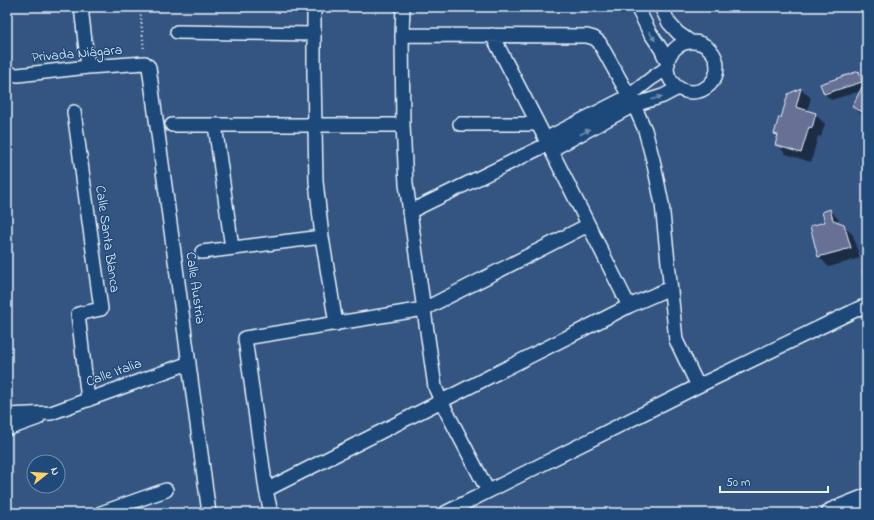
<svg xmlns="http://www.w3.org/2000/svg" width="874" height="520" font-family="'Indie Flower',sans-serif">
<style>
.shadow{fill:#0007}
.building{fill:#687096;stroke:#e8f1f8}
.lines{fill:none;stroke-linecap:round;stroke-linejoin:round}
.street-casing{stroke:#e8f1f8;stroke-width:16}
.primary-casing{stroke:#e8f1f8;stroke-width:23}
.path{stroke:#e8f1f8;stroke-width:2.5;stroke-dasharray:1 3;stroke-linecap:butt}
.street{stroke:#1f4a7a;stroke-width:13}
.primary{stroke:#1f4a7a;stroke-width:20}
.oneway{fill:#6f8dac}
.labels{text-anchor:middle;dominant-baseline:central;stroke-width:3;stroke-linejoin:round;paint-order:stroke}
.street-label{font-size:14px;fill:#e8f1f8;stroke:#1f4a7a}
</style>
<rect width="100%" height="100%" fill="#345482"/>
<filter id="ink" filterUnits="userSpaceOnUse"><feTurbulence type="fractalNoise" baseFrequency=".025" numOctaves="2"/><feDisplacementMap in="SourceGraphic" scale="8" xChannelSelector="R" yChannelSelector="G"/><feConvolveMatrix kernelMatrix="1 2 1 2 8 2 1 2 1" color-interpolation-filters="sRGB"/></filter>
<g filter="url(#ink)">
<!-- shadow -->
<path class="shadow" d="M858,72L865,79L866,81L867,79V118L863,116L853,107L861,91L831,100L825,94L822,84Z
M801,89L811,98L807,111L815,114L825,124L821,137L818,136L811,162L786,154L776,144L778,136L775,133L782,119L789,95Z
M830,210L839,220L840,224L843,225L853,235L860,258L829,267L819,257L811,227L826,223Z"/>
<!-- building -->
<path class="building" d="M859,71L862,82L824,94L820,84Z
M867,77V114L852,107Z
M801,88L796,107L816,113L812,128L809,127L801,153L775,145L778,135L774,134L779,117L781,118L788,94Z
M830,209L833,220L844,224L851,248L818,257L810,226L825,222L822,212Z
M867,269V285L862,271Z"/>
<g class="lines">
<defs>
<path id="street" d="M81,7L88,67
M314,7V74L316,181L322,237L336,324
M403,7L402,35L403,125L406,184L435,387L441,401L488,491
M637,7L649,31L661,49L668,64
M661,7L669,23L678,33L691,42
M177,32L314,34
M402,35L587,36L594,38L599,42L634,105L645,130L653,160L662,204L676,340L698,386
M492,35L538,124L629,306
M667 67a25 25 0 1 1 50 0a25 25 0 1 1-50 0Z
M7,74L18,75L88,67L145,63L149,67L209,513
M74,112L101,309L78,314L88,400
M460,124H538
M172,125H403
M215,125L232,248
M545,139L629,96L652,78L667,68
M551,150L634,105L663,96L678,88
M409,212L548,144
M202,252L322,237
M7,415L51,413L189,363
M7,429L38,418
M266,490L629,306L670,288
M101,513L166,490
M271,513L266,490L245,338L424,309L588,225
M445,513L698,386L862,307"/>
<path id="primary" d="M832,513L867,499"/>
</defs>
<!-- street casing -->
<use href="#street" class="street-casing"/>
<!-- primary casing -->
<use href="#primary" class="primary-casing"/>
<!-- path -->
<path class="path" d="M140,7L144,51"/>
<!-- street -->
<use href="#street" class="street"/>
<!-- primary -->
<use href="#primary" class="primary"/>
</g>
<!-- one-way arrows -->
<defs><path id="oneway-solid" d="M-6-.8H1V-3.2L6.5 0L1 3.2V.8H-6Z"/></defs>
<g class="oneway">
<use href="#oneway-solid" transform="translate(652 36) rotate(57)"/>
<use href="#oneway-solid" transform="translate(657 98) rotate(-18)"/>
<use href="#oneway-solid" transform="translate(585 132) rotate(-28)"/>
</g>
</g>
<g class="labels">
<!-- street labels -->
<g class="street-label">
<text transform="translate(77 54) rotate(-5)">Privada Niágara</text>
<text transform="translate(107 239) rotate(82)">Calle Santa Blanca</text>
<text transform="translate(195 288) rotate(82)">Calle Austria</text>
<text transform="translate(114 373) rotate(-20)">Calle Italia</text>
</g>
</g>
<!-- margin -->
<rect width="874" height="520" fill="none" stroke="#1f4a7a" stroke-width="24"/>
<rect x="12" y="12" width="850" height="496" fill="none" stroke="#e8f1f8" stroke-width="1.5" filter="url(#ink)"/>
<!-- north arrow -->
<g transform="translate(46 474) rotate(73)"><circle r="19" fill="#1f4a7a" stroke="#6f8dac"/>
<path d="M0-3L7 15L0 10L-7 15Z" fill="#ffd166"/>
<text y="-6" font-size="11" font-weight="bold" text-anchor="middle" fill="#e8f1f8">N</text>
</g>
<!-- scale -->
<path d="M720 486v6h108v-6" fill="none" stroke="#e8f1f8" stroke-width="2"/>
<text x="726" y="486" font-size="12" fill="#e8f1f8" stroke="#1f4a7a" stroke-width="3" paint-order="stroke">50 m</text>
</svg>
